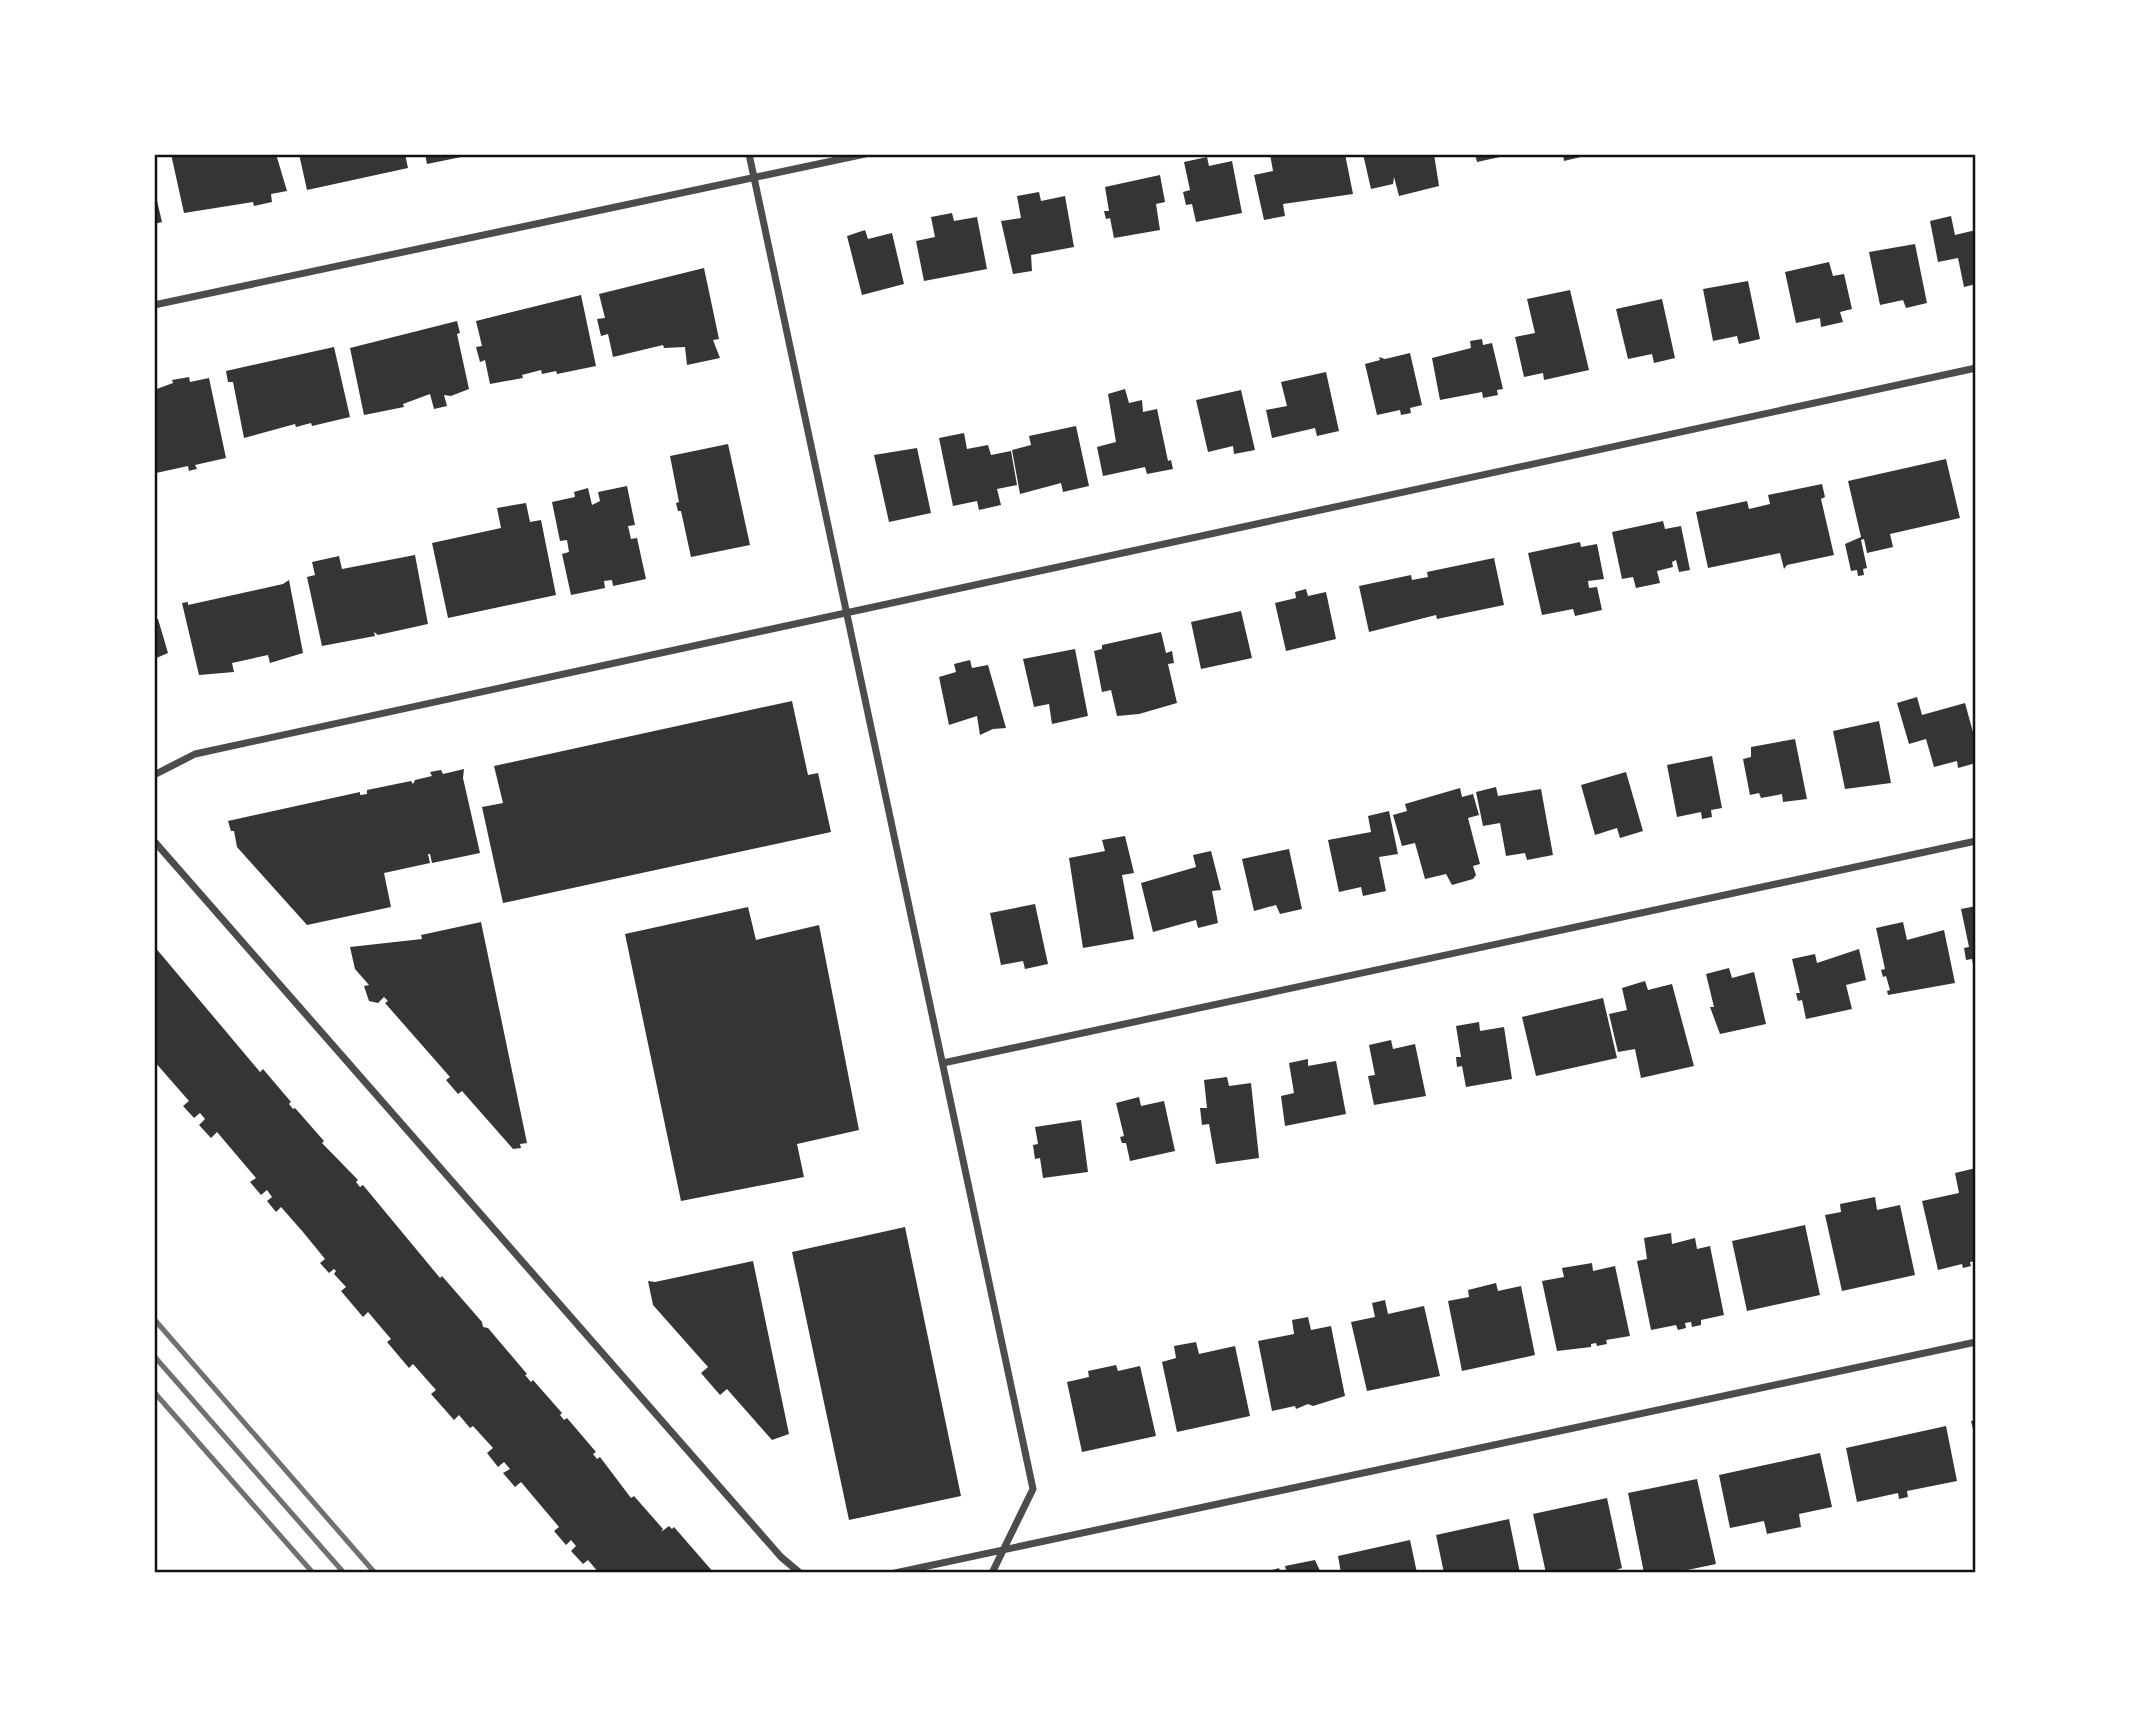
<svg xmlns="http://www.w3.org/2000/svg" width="2130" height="1727" font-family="'Sofia Sans Condensed',sans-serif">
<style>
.building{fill:#353535}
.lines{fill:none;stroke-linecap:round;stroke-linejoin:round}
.minor{stroke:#4c4c4c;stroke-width:7}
.rail{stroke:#707070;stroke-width:5}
.neatline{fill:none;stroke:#111;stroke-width:2.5}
</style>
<rect width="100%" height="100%" fill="#fff"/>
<!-- building -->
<path class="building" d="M171,154H276L287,191L271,194L272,202L254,206L253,202L184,213Z
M299,154H405L408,168L307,190Z
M425,154H471V155L427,164Z
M1270,154H1345L1353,194L1283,204L1285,216L1264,220L1254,175L1273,171Z
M1363,154H1434L1439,186L1399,196L1394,177L1393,184L1371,189Z
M1475,154H1509V155L1477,162Z
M1563,154H1589V155L1564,161Z
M1207,157L1209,166L1232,161L1242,213L1196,222L1192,204L1186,205L1183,192L1190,190L1184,162Z
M1160,175L1165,202L1156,204L1160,230L1114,238L1110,218L1106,219L1104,211H1109L1105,187Z
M154,188L162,222L154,224Z
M1039,192L1041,201L1065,196L1074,247L1031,255L1032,271L1013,274L1001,221L1021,218L1017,196Z
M952,213L954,221L977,217L987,269L924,281L916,241L935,237L931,217Z
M1951,216L1955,235L1976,230V284L1964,287L1958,258L1938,262L1930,221Z
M865,230L868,239L892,233L904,284L862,295L847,236Z
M1915,244L1927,303L1906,308L1903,300L1880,305L1869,252Z
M1829,262L1833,276L1844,274L1852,309L1840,312L1843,322L1821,327L1820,318L1796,323L1785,272Z
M704,268L719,339L713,340L720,358L687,365L685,347L664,348L663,345L613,357L608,334L601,336L597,319L605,318L599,294Z
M1748,281L1760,339L1739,344L1737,336L1713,341L1703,289Z
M1570,290L1589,370L1544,380L1543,373L1524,377L1515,337L1535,333L1527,299Z
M581,295L596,366L557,374L556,371L542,374L541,370L522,375L523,378L490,384L485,360L480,362L476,347L482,346L476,321Z
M1662,299L1675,358L1654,363L1652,354L1628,359L1616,309Z
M457,321L460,333L457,334L469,389L451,396L444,395L447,406L434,409L430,394L403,404L404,407L364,415L350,348Z
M1482,339L1483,345L1492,343L1503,389L1497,390L1498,395L1483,398L1482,392L1440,400L1432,358L1471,348L1470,341Z
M334,347L350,417L312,426L311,423L296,427L295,424L244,438L233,382H228L226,371Z
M1410,353L1422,405L1410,408L1411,413L1401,415L1400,410L1377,415L1365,364L1380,360L1379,357L1385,359Z
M1326,372L1339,431L1317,436L1315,428L1272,438L1266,410L1287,406L1281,382Z
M189,377L190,382L209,378L226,458L195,465L197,469L192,470L189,471L188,466L156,473L154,390L173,383L172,380Z
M1125,389L1129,403L1142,400L1143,412L1157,409L1168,461L1171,460L1173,469L1147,474L1145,467L1103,476L1097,447L1116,442L1108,394Z
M1241,390L1255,450L1234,454L1233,446L1208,452L1196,400Z
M1076,426L1089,486L1063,492L1061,483L1020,494L1012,450L1031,445L1029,436Z
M964,433L967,449L988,445L991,455L1011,451L1017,485L997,489L1001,505L979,510L977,501L953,506L939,438Z
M728,444L750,545L691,557L681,511H678L676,503L679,502L670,456Z
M917,448L931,513L889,522L874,455Z
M1946,459L1960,518L1890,534L1893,547L1867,553L1864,539L1861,540L1867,568L1863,569L1864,575L1858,576L1857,570L1851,571L1845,544L1861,537L1848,481Z
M1822,484L1825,497L1821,499L1834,555L1787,565L1784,569L1780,553L1708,568L1696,512L1747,501L1749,509L1770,504L1768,495Z
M627,486L635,525L628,526L631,539L637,538L646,579L613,586L612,580L604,581L605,588L571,595L562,554L569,552L567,540L560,541L552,502L575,497L574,492L588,488L592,505L600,501L598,492Z
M526,503L530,522L541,520L556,595L448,618L432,543L501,528L497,508Z
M1663,521L1665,529L1681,526L1690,570L1679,572L1676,560L1672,562L1673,567L1657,571L1660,583L1636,588L1633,577L1622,579L1612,532Z
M1580,542L1581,547L1597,544L1604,579L1588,581L1589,588L1597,587L1602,610L1575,616L1573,609L1542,615L1528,553Z
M415,555L428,624L378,635L374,632L375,636L322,646L307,577L315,575L312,562L339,556L342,569Z
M1494,558L1504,605L1437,619L1436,615L1369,632L1359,586L1411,575L1412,580L1428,577L1427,572Z
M289,580L303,653L270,663L268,655L232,663L234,672L199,675L182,603L188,602V605L283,584Z
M1306,589L1308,596L1326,592L1336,639L1286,651L1275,603L1296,598L1295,592Z
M1241,611L1252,658L1201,669L1191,622Z
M154,619H158L168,653L154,659Z
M1161,632L1166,653L1172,651L1174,663L1168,664L1177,703L1139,714L1117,716L1111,690L1102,692L1094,651L1102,649V645Z
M1075,649L1088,716L1052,724L1049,704L1034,707L1023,659Z
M970,660L972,668L988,665L1006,728L993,729L980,735L977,716L949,725L939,677L956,672L954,664Z
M1917,697L1922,715L1965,703L1976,743V763L1958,768L1957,761L1934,767L1926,739L1909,744L1897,703Z
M792,701L808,775L818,773L831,832L503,903L482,807L503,803L494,766Z
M1879,721L1891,783L1845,789L1833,731Z
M1795,739L1807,799L1783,802L1782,794L1761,798L1759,793L1750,795L1743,759L1751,757V747Z
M1712,756L1722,808L1711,810L1712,817L1702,819L1701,812L1677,817L1667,765Z
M464,769L463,778L480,853L432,863L430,854H428L430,863L384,873L391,907L307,925L237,847L234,831H231L228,821L360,792V795L367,794V790L411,781L413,784L415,780L432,776L430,772L441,770L443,774Z
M1626,772L1643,831L1620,838L1617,828L1595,835L1581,785Z
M1496,787L1498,796L1541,789L1553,855L1527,860L1525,853L1506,856L1500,823L1483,826L1476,792Z
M1460,788L1462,797L1473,794L1479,815L1468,818L1480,864L1473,866L1476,875L1473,879L1452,885L1446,874L1425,879L1415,843L1402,846L1393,815L1407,811L1405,804Z
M1389,811L1398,854L1379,857L1386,891L1363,896L1361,887L1339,892L1328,840L1371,832L1368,816Z
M1125,836L1134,873L1122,875L1134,939L1083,948L1069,858L1105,851L1102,840Z
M1289,849L1302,909L1280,914L1276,905L1254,911L1242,859Z
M1211,851L1221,890L1212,891L1218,923L1198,928L1196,920L1153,932L1141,883L1196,867L1193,855Z
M1035,904L1048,964L1025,969L1023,961L1001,965L990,913Z
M1976,906V974H1975L1972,959L1966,960L1964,948L1969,947L1961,909Z
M748,907L756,940L819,925L859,1130L797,1144L804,1177L681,1201L625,934Z
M481,922L527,1143L520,1144L521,1148L513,1149L462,1091L458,1094L446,1080L450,1077L385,1003L388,1001L384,997L378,1003L369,1001L364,986L369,985L355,969L350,947L422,939L421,935Z
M1903,922L1907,940L1944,930L1955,983L1888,995L1887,991L1890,990L1886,976L1883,977L1881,970L1885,969L1876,928Z
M154,946L260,1072L263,1069L291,1102L289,1104L293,1109L295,1108L324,1141L322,1143L358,1180L356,1182L360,1187L363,1185L440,1278L442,1276L482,1322L483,1327L488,1328L527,1374L525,1375L531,1382L533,1380L562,1413L560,1415L564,1420L567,1418L596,1452L593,1454L597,1459L600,1457L631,1498L634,1496L663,1529L661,1532L669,1526L672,1529L674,1527L714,1573H599L588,1560L583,1564L571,1551L576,1546L571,1540L566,1545L554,1531L559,1527L521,1482L515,1487L503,1473L510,1469L504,1462L498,1467L487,1453L493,1448L473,1426L470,1428L459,1415L454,1420L431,1394L436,1390L413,1364L409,1368L387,1342L391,1339L368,1312L363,1317L341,1291L346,1287L334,1274L336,1271L334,1269L329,1273L320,1263L325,1259L303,1232L281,1207L276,1212L267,1201L272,1197L267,1190L261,1195L250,1182L256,1178L217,1132L211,1138L199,1125L205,1119L200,1113L194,1118L183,1106L189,1101L154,1061Z
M1859,949L1866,980L1846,985L1852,1009L1806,1019L1802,1000L1798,1001L1796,993H1800L1792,959L1815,954L1817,963Z
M1729,968L1732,978L1754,972L1766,1024L1720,1034L1710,1007H1714L1706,974Z
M1645,981L1648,990L1672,984L1694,1066L1641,1078L1635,1049L1618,1052L1609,1014L1627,1010L1622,988Z
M1603,998L1617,1058L1536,1076L1522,1017Z
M1479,1022L1480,1031L1504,1027L1512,1079L1466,1087L1462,1066L1457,1067L1456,1057H1461L1456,1026Z
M1391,1040L1393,1049L1415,1044L1426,1096L1374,1105L1368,1076L1375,1075L1369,1045Z
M1308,1059V1066L1336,1061L1346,1114L1285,1126L1281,1096L1294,1093L1289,1063Z
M1227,1077L1229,1086L1251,1083L1259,1158L1216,1164L1209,1124L1202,1125L1200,1108H1207L1204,1080Z
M1139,1097L1141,1106L1164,1101L1175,1151L1130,1161L1126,1143H1122L1120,1137L1124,1136L1116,1103Z
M1081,1120L1088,1172L1043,1178L1040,1158L1035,1159L1033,1145L1038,1144L1035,1127Z
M1976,1168V1261L1970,1262L1971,1266L1963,1268L1962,1264L1938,1270L1922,1201L1959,1193L1955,1173Z
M1875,1197L1877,1210L1900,1205L1915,1275L1842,1291L1825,1215L1841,1212L1840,1204Z
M1805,1225L1820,1295L1747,1311L1732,1241Z
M905,1227L961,1496L849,1520L792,1252Z
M1671,1233L1672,1244L1695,1238L1697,1249L1710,1246L1724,1315L1701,1320V1325L1692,1327L1691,1322L1685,1323L1686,1328L1678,1330L1676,1325L1651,1330L1637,1261L1647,1259L1644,1238Z
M753,1261L789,1434L772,1440L727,1389L720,1395L701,1373L708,1367L653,1305L648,1281L655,1282Z
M1592,1263L1593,1271L1615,1266L1630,1336L1606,1340L1607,1344L1597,1346L1596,1343L1591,1344V1347L1557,1351L1542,1281L1564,1277L1562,1268Z
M1496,1283L1498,1291L1521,1286L1535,1355L1462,1371L1448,1301L1469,1297L1468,1290Z
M1385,1300L1388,1314L1424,1306L1440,1376L1367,1391L1351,1322L1375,1317L1372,1303Z
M1308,1317L1311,1330L1331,1326L1345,1396L1313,1406L1308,1404L1296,1409L1295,1406L1272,1411L1258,1341L1294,1334L1292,1320Z
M1196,1342L1199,1354L1235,1346L1250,1416L1177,1432L1162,1362L1176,1358L1174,1346Z
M1116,1365L1118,1371L1140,1366L1156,1436L1082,1452L1067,1382L1089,1377L1088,1371Z
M1976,1420V1437H1975L1971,1421Z
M1946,1426L1957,1481L1907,1491L1908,1497L1899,1499L1898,1493L1857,1502L1846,1448Z
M1820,1453L1832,1507L1799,1514L1801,1527L1767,1534L1764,1521L1730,1528L1719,1475Z
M1697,1479L1716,1564L1673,1573H1644L1628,1493Z
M1607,1498L1622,1568L1608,1573H1546L1533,1514Z
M1509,1519L1520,1573H1444L1436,1535Z
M1410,1540L1417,1573H1341L1338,1556Z
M1315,1560L1321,1573H1263L1279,1568L1280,1571L1286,1570L1285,1566Z"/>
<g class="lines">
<!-- minor -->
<path class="minor" d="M749,154L1033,1489L992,1573
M154,305L865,154
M154,775L195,754L1976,368
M154,841L781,1557L800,1573
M943,1063L1976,841
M895,1573L1976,1342"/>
<!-- rail -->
<path class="rail" d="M154,1319L375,1573
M154,1356L344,1573
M154,1392L313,1573"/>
</g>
<!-- border -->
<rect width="2130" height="1727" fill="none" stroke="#ffffff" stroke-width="312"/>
<rect x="156" y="156" width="1818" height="1415" class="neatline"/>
</svg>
